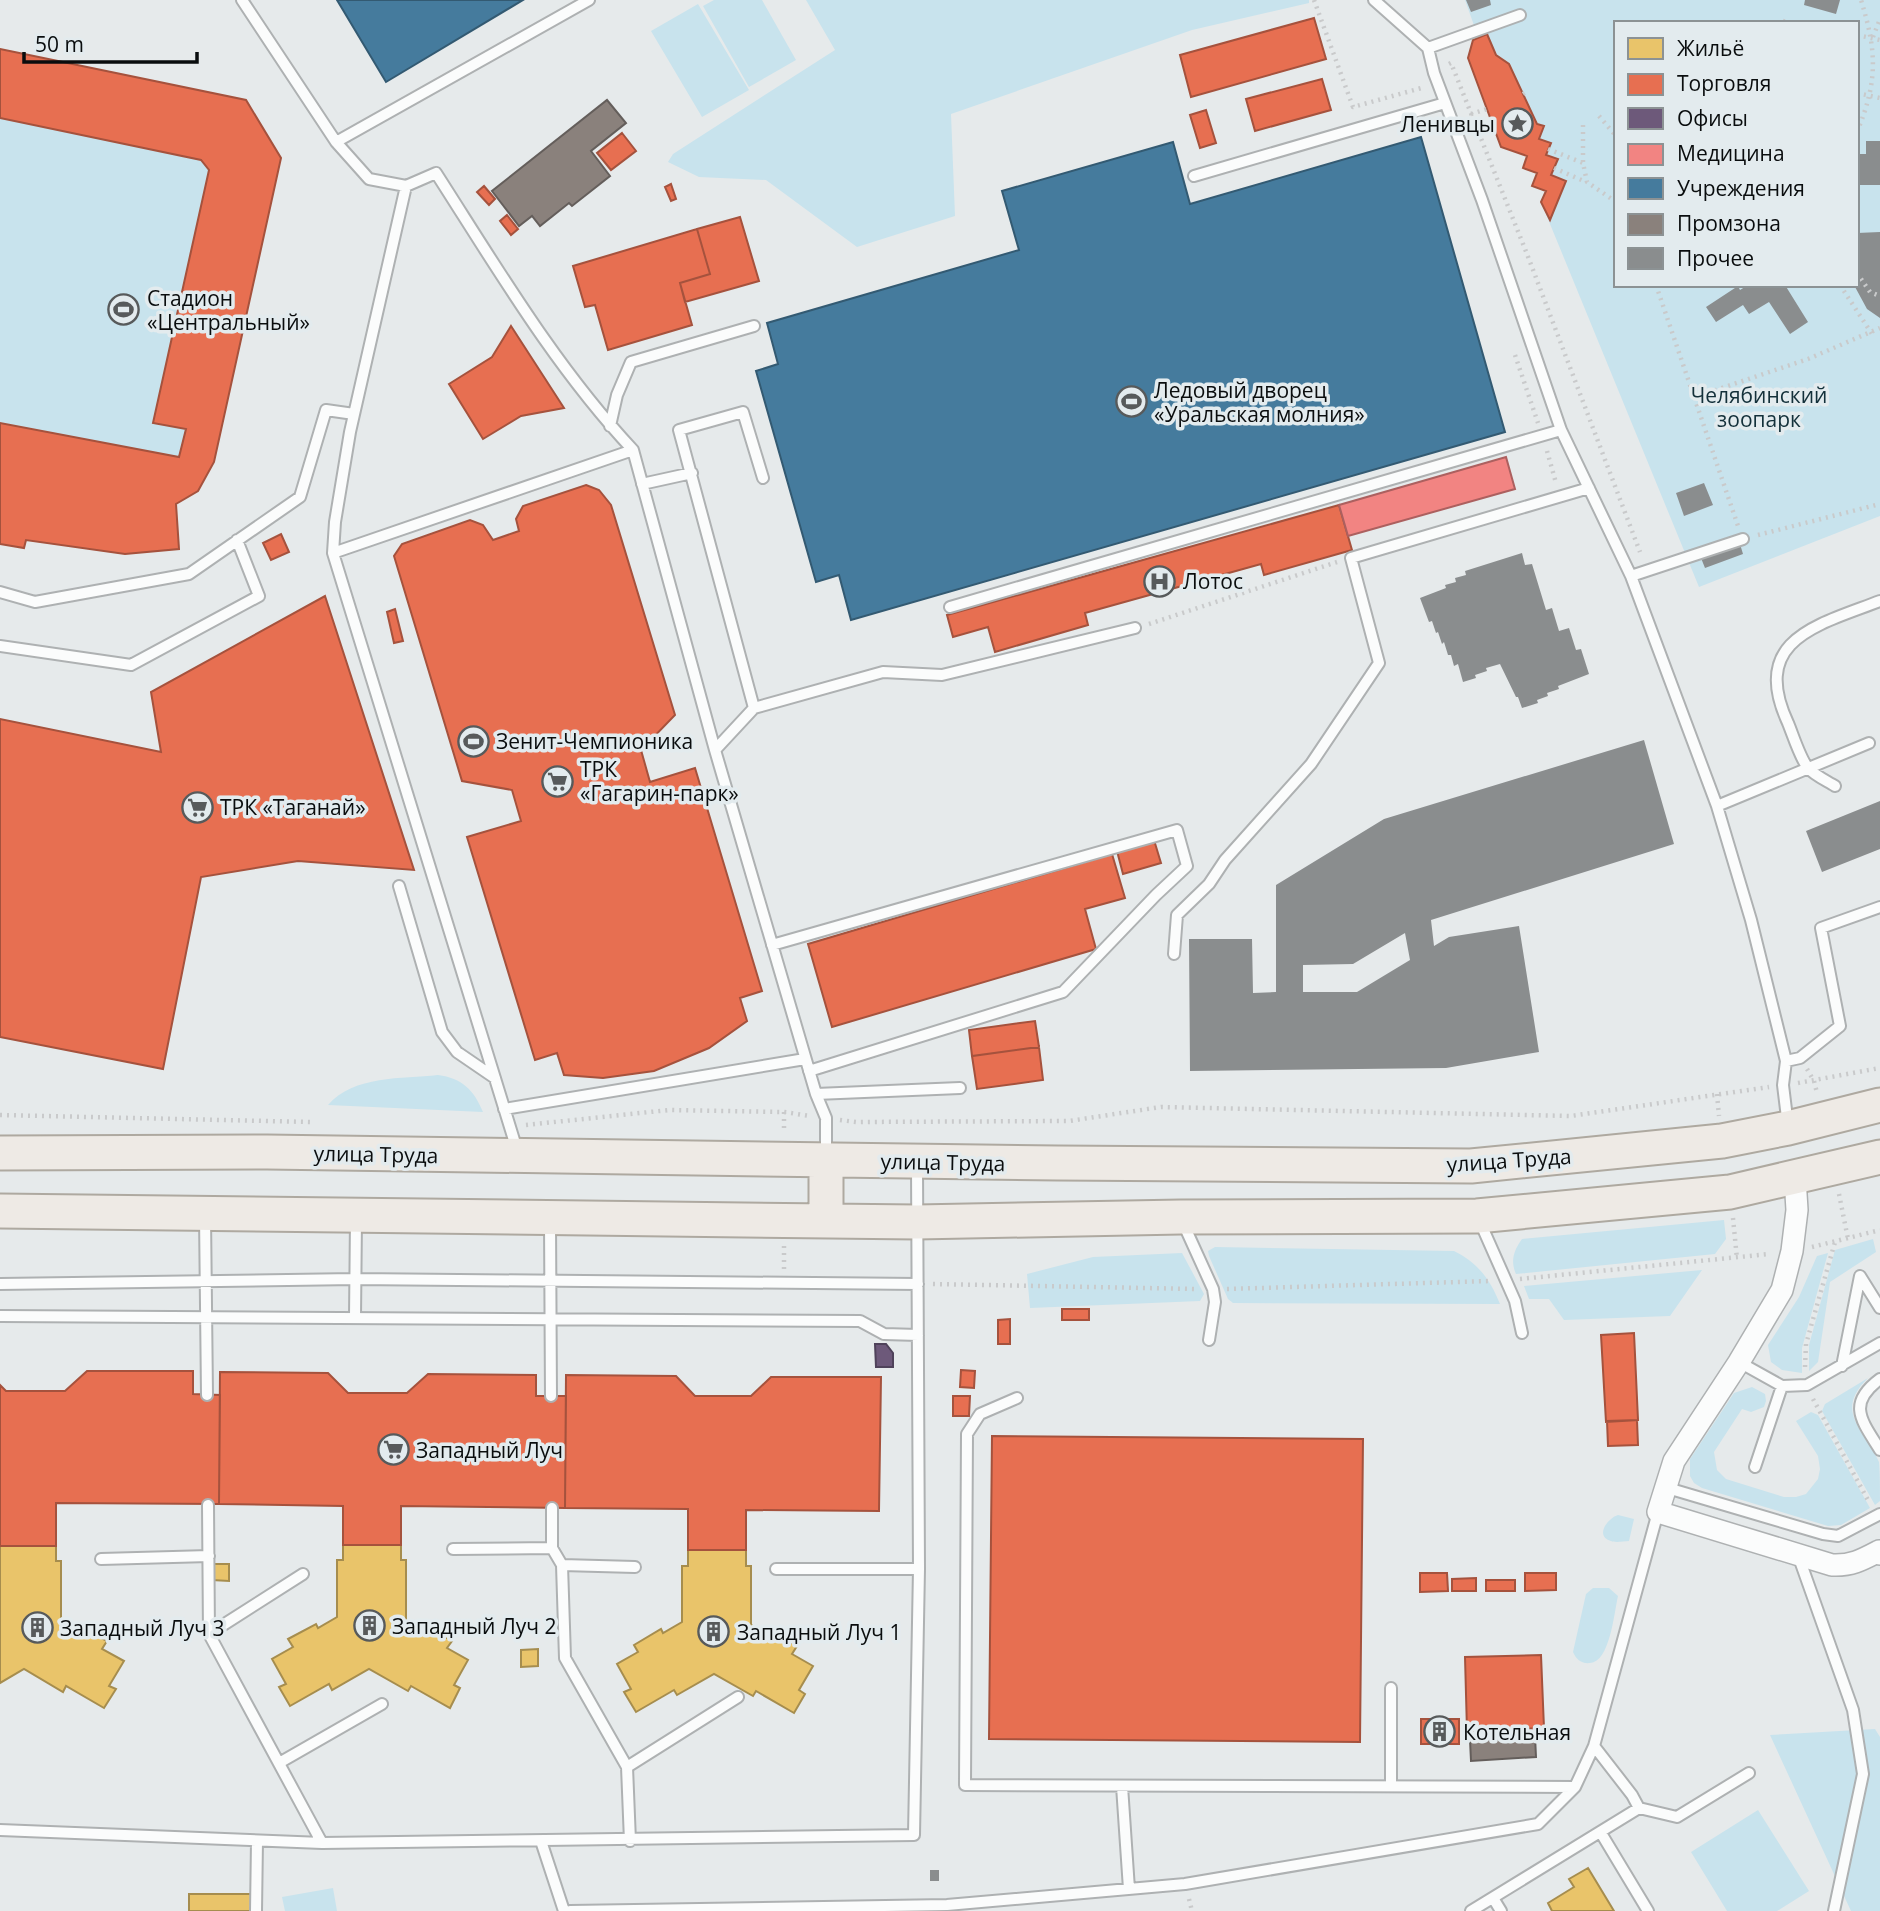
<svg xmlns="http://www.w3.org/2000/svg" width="1880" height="1911" font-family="'Open Sans',sans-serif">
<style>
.green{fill:#c8e3ed;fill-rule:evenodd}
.homes{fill:#e9c46a;stroke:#a68d4e;stroke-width:2}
.shops{fill:#e76f51;stroke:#a5523d;stroke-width:2}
.offices{fill:#6d597a;stroke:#4f425a;stroke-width:2}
.health{fill:#f28482;stroke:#ac605f;stroke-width:2}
.public{fill:#457b9d;stroke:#335a72;stroke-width:2}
.industry{fill:#8a817c;stroke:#645e5b;stroke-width:2}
.building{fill:#8a8d8e;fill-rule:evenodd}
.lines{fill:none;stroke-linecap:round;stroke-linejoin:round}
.service-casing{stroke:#aeb1b2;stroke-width:14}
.minor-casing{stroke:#aeb1b2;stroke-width:24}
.primary-casing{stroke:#aea9a0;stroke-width:37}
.path{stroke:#c9cacb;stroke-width:4.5;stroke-dasharray:2 5;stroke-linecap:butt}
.service{stroke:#fbfcfc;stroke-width:10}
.minor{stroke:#fbfcfc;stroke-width:21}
.primary{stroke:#eeeae5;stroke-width:33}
.labels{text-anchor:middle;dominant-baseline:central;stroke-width:7;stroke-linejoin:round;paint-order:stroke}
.poi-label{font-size:21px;fill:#0a0d0e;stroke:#e3ebee;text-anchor:start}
.park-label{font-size:21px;fill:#13303a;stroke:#e3ebee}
.street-label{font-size:21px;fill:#0a0d0e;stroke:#e3ebee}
</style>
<rect width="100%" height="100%" fill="#e6eaeb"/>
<!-- green -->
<path class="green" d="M714,0H762L796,60L749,87L703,6Z
M806,0H1309V3L1192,30L951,114L955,216L857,247L766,180L699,177L668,162L673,154L835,50Z
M1465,0H1880V516L1699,587L1541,202L1545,191L1532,186L1537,174L1523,168L1527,156L1501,147L1468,58L1476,31ZM1616,23H1857V285H1616Z
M698,4L749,90L702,117L651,31Z
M0,49L246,100L281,158L214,462L198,491L176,504L179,549L125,554L26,540L24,548L0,544Z
M438,1075C462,1078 474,1090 483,1112L328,1105C354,1075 402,1079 438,1075Z
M1724,1220L1726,1239L1715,1254L1516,1274C1510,1261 1514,1250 1522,1239Z
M1873,1239L1876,1252L1830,1282L1818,1362L1809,1371V1345L1835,1250Z
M1215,1247L1454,1251C1478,1263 1490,1279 1500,1304L1233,1303L1228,1299L1209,1256L1208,1251Z
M1182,1253L1204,1294L1200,1301L1030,1308L1027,1274L1093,1257Z
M1828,1253L1802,1348V1373L1782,1370L1771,1362L1768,1345L1799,1297L1817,1256Z
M1702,1270L1670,1316L1564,1320L1549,1299H1529L1524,1286Z
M1868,1378C1833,1412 1865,1430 1879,1462C1880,1472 1880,1490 1880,1501L1875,1505L1822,1411L1825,1404Z
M1752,1387L1765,1394L1766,1401L1764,1407L1751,1412L1742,1409L1714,1452L1717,1470L1726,1479L1784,1497H1796L1806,1494L1818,1479L1820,1469L1818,1456L1796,1421L1811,1412L1818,1415L1870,1508L1841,1525L1828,1526L1702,1488L1694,1483L1690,1476V1459L1734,1393Z
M1618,1515L1634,1519L1629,1541C1624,1541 1616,1543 1611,1541C1594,1536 1608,1518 1618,1515Z
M1593,1588H1609L1618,1596C1614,1613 1610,1662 1590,1663C1581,1664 1576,1659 1573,1652L1586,1594Z
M1875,1729L1880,1737V1911H1851L1770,1735Z
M1758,1810L1809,1891L1777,1911H1727L1691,1852Z
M333,1888L337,1911H285L282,1897Z"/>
<!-- homes -->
<path class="homes" d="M343,1545H401V1560H406V1620L422,1629L424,1625L452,1641L447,1648L468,1660L454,1685L460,1688L450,1708L411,1686L408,1691L369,1669L332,1690L329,1684L290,1706L279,1687L286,1684L272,1659L293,1647L288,1639L316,1624L318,1628L337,1617V1560H343Z
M0,1546H56V1561H61V1620L78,1630L79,1626L107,1641L102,1649L124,1661L109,1686L116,1689L104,1708L66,1686L63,1692L24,1669L0,1683Z
M688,1550H746V1566H751V1625L768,1634L769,1630L797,1646L792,1654L813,1666L799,1690L805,1694L794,1713L756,1691L753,1696L714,1674L677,1695L674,1690L636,1712L624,1692L631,1689L617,1664L638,1652L634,1645L661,1629L663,1633L682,1622V1566H688Z
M213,1564H229V1581L212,1580Z
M538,1649V1666L521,1667V1650Z
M1588,1868L1614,1911H1552L1548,1903L1574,1887L1569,1879Z
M189,1894H252V1911H189Z"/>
<!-- shops -->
<path class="shops" d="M1314,18L1326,59L1191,97L1180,55Z
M1487,34L1496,55L1509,64L1537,124L1544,126L1539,139L1551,143L1546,155L1558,159L1551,175L1566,181L1550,220L1541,202L1546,191L1532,186L1537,173L1523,168L1527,156L1501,147L1468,58L1473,40Z
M0,49L246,100L281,158L214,462L198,491L176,504L179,549L125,554L26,540L24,548L0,544V423L179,457L186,429L153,423L209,170L201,160L0,118Z
M1322,79L1331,110L1255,131L1246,99Z
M1206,110L1216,143L1200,148L1190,115Z
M622,133L636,151L611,170L597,153Z
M671,184L676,199L671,201L665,187Z
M484,186L495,199L489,205L477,192Z
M507,215L518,229L511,235L500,221Z
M740,217L759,281L685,302L680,283L710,274L697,229Z
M697,229L710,274L680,283L692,325L608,350L595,305L585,307L573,266Z
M511,326L564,408L521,416L483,439L449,384L492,357Z
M586,485L599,490L611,505L675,715L641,750L650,782L695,768L762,991L740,998L747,1021L709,1048L654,1071L603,1078L564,1075L557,1053L535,1060L467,837L521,821L512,790L462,781L394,556L402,544L470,520L483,525L493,540L519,531L516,519L523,506Z
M1339,505L1352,550L1264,575L1261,564L1085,613L1088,625L995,652L988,627L953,637L947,615Z
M281,534L289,552L271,560L263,543Z
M325,596L414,870L298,861L201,877L163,1069L0,1037V719L161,752L151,692Z
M395,609L403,641L394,643L387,612Z
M1154,840L1161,863L1123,874L1117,851Z
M1112,854L1125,898L1085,909L1096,949L832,1027L808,944Z
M1035,1021L1039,1047L972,1056L969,1030Z
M1039,1047L1043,1080L977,1089L972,1056Z
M1062,1309H1089V1320H1062Z
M1010,1319V1344H998V1320Z
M1634,1333L1638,1420L1606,1422L1601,1335Z
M961,1370L975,1371L974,1388L960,1387Z
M87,1371H193V1394L220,1395L219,1504L56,1503V1546H0V1385L6,1391H65Z
M220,1372L328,1373L348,1393H407L428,1374L536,1375V1396H566L565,1508L401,1506V1545H343V1506L219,1504Z
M566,1375L676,1376L695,1396H751L771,1377H881L879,1511L746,1510V1550H688V1509L565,1508Z
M953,1396H970L969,1416H953Z
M1637,1420L1638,1445L1608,1446L1607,1421Z
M992,1436L1363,1439L1360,1742L989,1739Z
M1420,1573H1447L1448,1591L1420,1592Z
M1525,1573H1556V1590L1525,1591Z
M1476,1578V1591H1452V1579Z
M1486,1580H1515V1591H1486Z
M1541,1655L1544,1728L1467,1731L1465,1657Z
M1421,1719H1459V1744H1421Z"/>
<!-- offices -->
<path class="offices" d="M875,1344H886L893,1353V1367H876Z"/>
<!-- health -->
<path class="health" d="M1506,457L1515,489L1348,536L1339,505Z"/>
<!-- public -->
<path class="public" d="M337,0H523L386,82Z
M1421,137L1505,432L851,620L839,575L816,582L756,371L778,364L767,323L1019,250L1002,191L1173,142L1190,204Z"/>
<!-- industry -->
<path class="industry" d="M607,100L626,123L591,151L610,176L572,206L569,203L540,226L532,216L519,226L492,191Z
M1535,1736L1536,1757L1471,1761L1470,1740Z"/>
<!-- building -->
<path class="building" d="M1466,0H1490L1491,5L1471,12Z
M1805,0H1840L1836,14L1804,5Z
M1866,141H1880V185H1857V165H1860V154H1866Z
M1880,232V318L1867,309L1854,285H1857V233Z
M1748,285H1785L1808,322L1790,334L1769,302L1749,314L1743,305L1716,322L1706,307L1738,286L1740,290Z
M1704,483L1713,505L1684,516L1676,493Z
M1740,544L1743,554L1705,568L1701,558Z
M1522,553L1525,565L1532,564L1546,610L1552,608L1559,631L1569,628L1576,650L1581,649L1589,674L1558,686L1559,689L1547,693L1548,696L1537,700L1538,703L1522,708L1518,697H1516L1500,664L1486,668L1487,671L1475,675L1476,678L1463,682L1458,664L1454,666L1451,655H1448L1444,642L1442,644L1438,632L1436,633L1432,621L1429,622L1420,598L1446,588L1445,585L1456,582L1455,578L1466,575L1465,571Z
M1644,740L1674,844L1431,920L1434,946L1449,937L1519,926L1539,1052L1446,1068L1190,1071L1189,939H1252L1253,993L1276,992V885L1384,819ZM1405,933L1410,960L1357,992H1303V965L1353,964Z
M1880,801V849L1822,872L1806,831Z
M930,1870H939V1881H930Z"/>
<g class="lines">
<defs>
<path id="service" d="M242,0L336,142L369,179L406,186L436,173C497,268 556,368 633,450L715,750L816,1094L826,1118V1158
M1374,0L1428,48L1434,73L1482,200L1561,430L1631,576L1717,806L1751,920L1786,1061L1783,1085L1788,1126
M1428,48L1520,15
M336,142L589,0
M1194,176L1445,103
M406,186L350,432L335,522L333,553L518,1153
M610,426L617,395L631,362L754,326
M642,484L692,473
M333,553L633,450
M1631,576L1743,539
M0,592L35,602L189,574L300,497L326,410L354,414
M950,607L1561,430
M0,646L131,665L259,596L237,540
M754,708L679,430L743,412L763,478
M715,750L754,708L883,672L942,675L1135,628
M1835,786C1827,781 1814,775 1808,768C1800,758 1793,735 1788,723C1749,639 1818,625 1880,601
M1717,806L1869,743
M399,886L442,1032L457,1052L495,1078
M772,945L1177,830L1187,866L1156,895L1063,992L809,1071
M1174,954L1177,915L1209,884L1225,860L1311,764L1379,663L1351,558L1589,488
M1786,1061L1800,1058L1840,1026L1821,928L1880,907
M816,1094L960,1088
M504,1109L805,1059
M205,1216L207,1395
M1480,1222L1515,1301L1522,1333
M550,1223L551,1396
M1183,1223L1213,1289L1215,1302L1209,1340
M0,1284L355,1279L918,1284
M0,1316L860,1321L884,1334L918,1335
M355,1317L356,1219
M1739,1362L1782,1386L1807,1385L1880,1343
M1842,1366L1860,1276L1880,1308
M1880,1379C1846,1404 1862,1421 1880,1450
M1017,1398L980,1414L967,1434L965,1785L1575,1787
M1755,1467L1782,1386
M1664,1487L1823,1534L1838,1536L1880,1514
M208,1505L209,1634L322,1843
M552,1508V1548L562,1565L565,1658L627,1767L630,1841
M453,1549L552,1548
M1798,1555L1853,1710L1863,1774L1834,1911
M101,1559L209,1556
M562,1565L635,1567
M776,1569H919
M209,1634L303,1574
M1594,1746L1632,1795L1639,1808
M279,1763L382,1704
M627,1767L738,1697
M1122,1786L1129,1889
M1391,1786V1688
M0,1830L322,1843L914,1835L919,1569L917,1166
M1601,1833L1648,1911
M541,1841L564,1911
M1493,1898L1501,1911
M256,1911L257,1841
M570,1911L947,1905L1185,1884L1538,1824L1575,1787L1594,1746L1658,1512
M1471,1911L1639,1808L1677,1817L1749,1773"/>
<path id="minor" d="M1795,1178L1797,1210L1792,1251L1782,1290L1739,1362L1674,1461L1658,1512L1832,1565C1851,1566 1862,1560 1879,1551L1880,1554"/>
<path id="primary" d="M0,1153L267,1152L1058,1163L1471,1166L1722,1141L1788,1128L1880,1105
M0,1211L917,1222L1181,1217L1477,1216L1730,1192L1880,1157
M826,1220V1160"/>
</defs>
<!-- service casing -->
<use href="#service" class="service-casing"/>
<!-- minor casing -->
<use href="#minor" class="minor-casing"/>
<!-- primary casing -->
<use href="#primary" class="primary-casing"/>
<!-- path -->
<path class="path" d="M1314,0L1353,107L1425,87
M1783,21L1794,23
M1857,35L1880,40
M1873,37L1880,19
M1449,64L1451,63L1527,254L1640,552
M1857,93L1880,98
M1523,94L1526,92
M1471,114L1487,109
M1599,116L1616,136
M1583,125V163L1587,182L1616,202
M1857,132C1878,81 1877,52 1861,0
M1548,149L1583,163
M1554,168L1586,182
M1857,273L1870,292L1880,296
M1656,285L1738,526
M1840,285L1872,334
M1515,355L1538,423
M1695,397L1808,359L1880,328
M1547,451L1556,483
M1758,535L1880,504
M1149,624L1337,562
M1807,1069L1814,1081L1817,1093
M1798,1083L1880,1068
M1717,1094L1719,1116
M784,1112V1132
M0,1115L311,1122
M840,1120L856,1122L1069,1121L1161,1107L1571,1116L1769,1087
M526,1125L669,1110L784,1112L810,1116
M1839,1194L1848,1239
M1733,1218L1737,1259
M784,1246V1269
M1812,1247L1880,1230
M1520,1279L1769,1254
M933,1284L1197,1289
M1227,1289L1491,1281
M1805,1367L1806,1344L1835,1242
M1813,1399L1869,1502
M1189,1899L1192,1911"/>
<!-- service -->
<use href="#service" class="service"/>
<!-- minor -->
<use href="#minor" class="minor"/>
<!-- primary -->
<use href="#primary" class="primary"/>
</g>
<!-- icons -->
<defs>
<symbol id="sight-ring" viewBox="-11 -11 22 22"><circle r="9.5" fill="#e3ebee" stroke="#575a5b" stroke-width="1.5"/><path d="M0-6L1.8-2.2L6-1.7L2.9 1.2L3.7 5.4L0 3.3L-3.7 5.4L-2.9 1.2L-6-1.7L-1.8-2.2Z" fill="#575a5b"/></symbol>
<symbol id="stadium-ring" viewBox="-11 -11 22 22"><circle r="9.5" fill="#e3ebee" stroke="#575a5b" stroke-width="1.5"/><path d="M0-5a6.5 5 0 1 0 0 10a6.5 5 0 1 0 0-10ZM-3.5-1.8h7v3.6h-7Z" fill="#575a5b"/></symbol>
<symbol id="hospital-ring" viewBox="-11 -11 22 22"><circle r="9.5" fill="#e3ebee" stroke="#575a5b" stroke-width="1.5"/><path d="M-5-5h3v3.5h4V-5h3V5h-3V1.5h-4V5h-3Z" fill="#575a5b"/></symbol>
<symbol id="supermarket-ring" viewBox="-11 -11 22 22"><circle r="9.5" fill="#e3ebee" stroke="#575a5b" stroke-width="1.5"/><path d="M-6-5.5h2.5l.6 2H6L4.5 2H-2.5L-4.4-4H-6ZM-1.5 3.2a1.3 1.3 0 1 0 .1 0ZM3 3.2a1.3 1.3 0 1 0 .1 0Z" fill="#575a5b"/></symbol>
<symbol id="building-ring" viewBox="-11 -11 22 22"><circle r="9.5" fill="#e3ebee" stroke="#575a5b" stroke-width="1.5"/><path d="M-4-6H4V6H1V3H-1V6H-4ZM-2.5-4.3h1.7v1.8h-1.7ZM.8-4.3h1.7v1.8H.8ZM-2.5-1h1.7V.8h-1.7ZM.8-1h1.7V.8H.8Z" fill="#575a5b"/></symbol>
</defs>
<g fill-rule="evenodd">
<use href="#sight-ring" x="1500" y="106" width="35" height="35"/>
<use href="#stadium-ring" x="106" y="292" width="35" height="35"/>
<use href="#stadium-ring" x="1114" y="384" width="35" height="35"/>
<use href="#hospital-ring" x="1142" y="564" width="35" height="35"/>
<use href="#stadium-ring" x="456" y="724" width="35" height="35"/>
<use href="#supermarket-ring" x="540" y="764" width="35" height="35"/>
<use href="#supermarket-ring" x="180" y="790" width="35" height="35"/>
<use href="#supermarket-ring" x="376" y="1432" width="35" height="35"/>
<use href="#building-ring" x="352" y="1608" width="35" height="35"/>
<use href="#building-ring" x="20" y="1610" width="35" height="35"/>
<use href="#building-ring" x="696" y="1614" width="35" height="35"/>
<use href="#building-ring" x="1422" y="1714" width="35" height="35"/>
</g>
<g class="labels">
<!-- poi labels -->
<g class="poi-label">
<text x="1495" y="124" text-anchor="end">Ленивцы</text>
<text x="147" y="298">Стадион<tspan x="147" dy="24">«Центральный»</tspan></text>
<text x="1154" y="390">Ледовый дворец<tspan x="1154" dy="24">«Уральская молния»</tspan></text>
<text x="1183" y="581">Лотос</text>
<text x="496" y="741">Зенит-Чемпионика</text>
<text x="580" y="769">ТРК<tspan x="580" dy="24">«Гагарин-парк»</tspan></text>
<text x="220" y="807">ТРК «Таганай»</text>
<text x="416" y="1450">Западный Луч</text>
<text x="392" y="1626">Западный Луч 2</text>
<text x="60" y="1628">Западный Луч 3</text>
<text x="737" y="1632">Западный Луч 1</text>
<text x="1463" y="1732">Котельная</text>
</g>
<!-- park labels -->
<g class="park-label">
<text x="1759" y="395">Челябинский<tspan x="1759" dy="24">зоопарк</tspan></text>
</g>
<!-- street labels -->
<g class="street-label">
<text transform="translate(376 1154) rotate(1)">улица Труда</text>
<text transform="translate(1509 1160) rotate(-4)">улица Труда</text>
<text transform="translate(943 1162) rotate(1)">улица Труда</text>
</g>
</g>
<!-- legend -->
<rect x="1614" y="21" width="245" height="266" fill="#e3ebee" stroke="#8c9294" stroke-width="2"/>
<rect x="1628" y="38" width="35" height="21" fill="#e9c46a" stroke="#8c9294" stroke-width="2"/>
<text x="1677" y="56" font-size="21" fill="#0a0d0e">Жильё</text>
<rect x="1628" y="74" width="35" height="21" fill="#e76f51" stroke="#8c9294" stroke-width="2"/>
<text x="1677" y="91" font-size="21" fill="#0a0d0e">Торговля</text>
<rect x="1628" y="108" width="35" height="21" fill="#6d597a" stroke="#8c9294" stroke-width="2"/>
<text x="1677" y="126" font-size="21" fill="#0a0d0e">Офисы</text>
<rect x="1628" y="144" width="35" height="21" fill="#f28482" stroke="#8c9294" stroke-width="2"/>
<text x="1677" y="161" font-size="21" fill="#0a0d0e">Медицина</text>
<rect x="1628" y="178" width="35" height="21" fill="#457b9d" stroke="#8c9294" stroke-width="2"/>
<text x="1677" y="196" font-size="21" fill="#0a0d0e">Учреждения</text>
<rect x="1628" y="214" width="35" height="21" fill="#8a817c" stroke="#8c9294" stroke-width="2"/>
<text x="1677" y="231" font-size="21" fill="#0a0d0e">Промзона</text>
<rect x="1628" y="248" width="35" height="21" fill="#8a8d8e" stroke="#8c9294" stroke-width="2"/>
<text x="1677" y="266" font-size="21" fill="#0a0d0e">Прочее</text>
<!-- scale -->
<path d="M24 52v10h173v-10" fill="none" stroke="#0a0d0e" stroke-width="3.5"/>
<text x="35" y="52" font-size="21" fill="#0a0d0e" stroke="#e3ebee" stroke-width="5" paint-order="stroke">50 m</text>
</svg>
